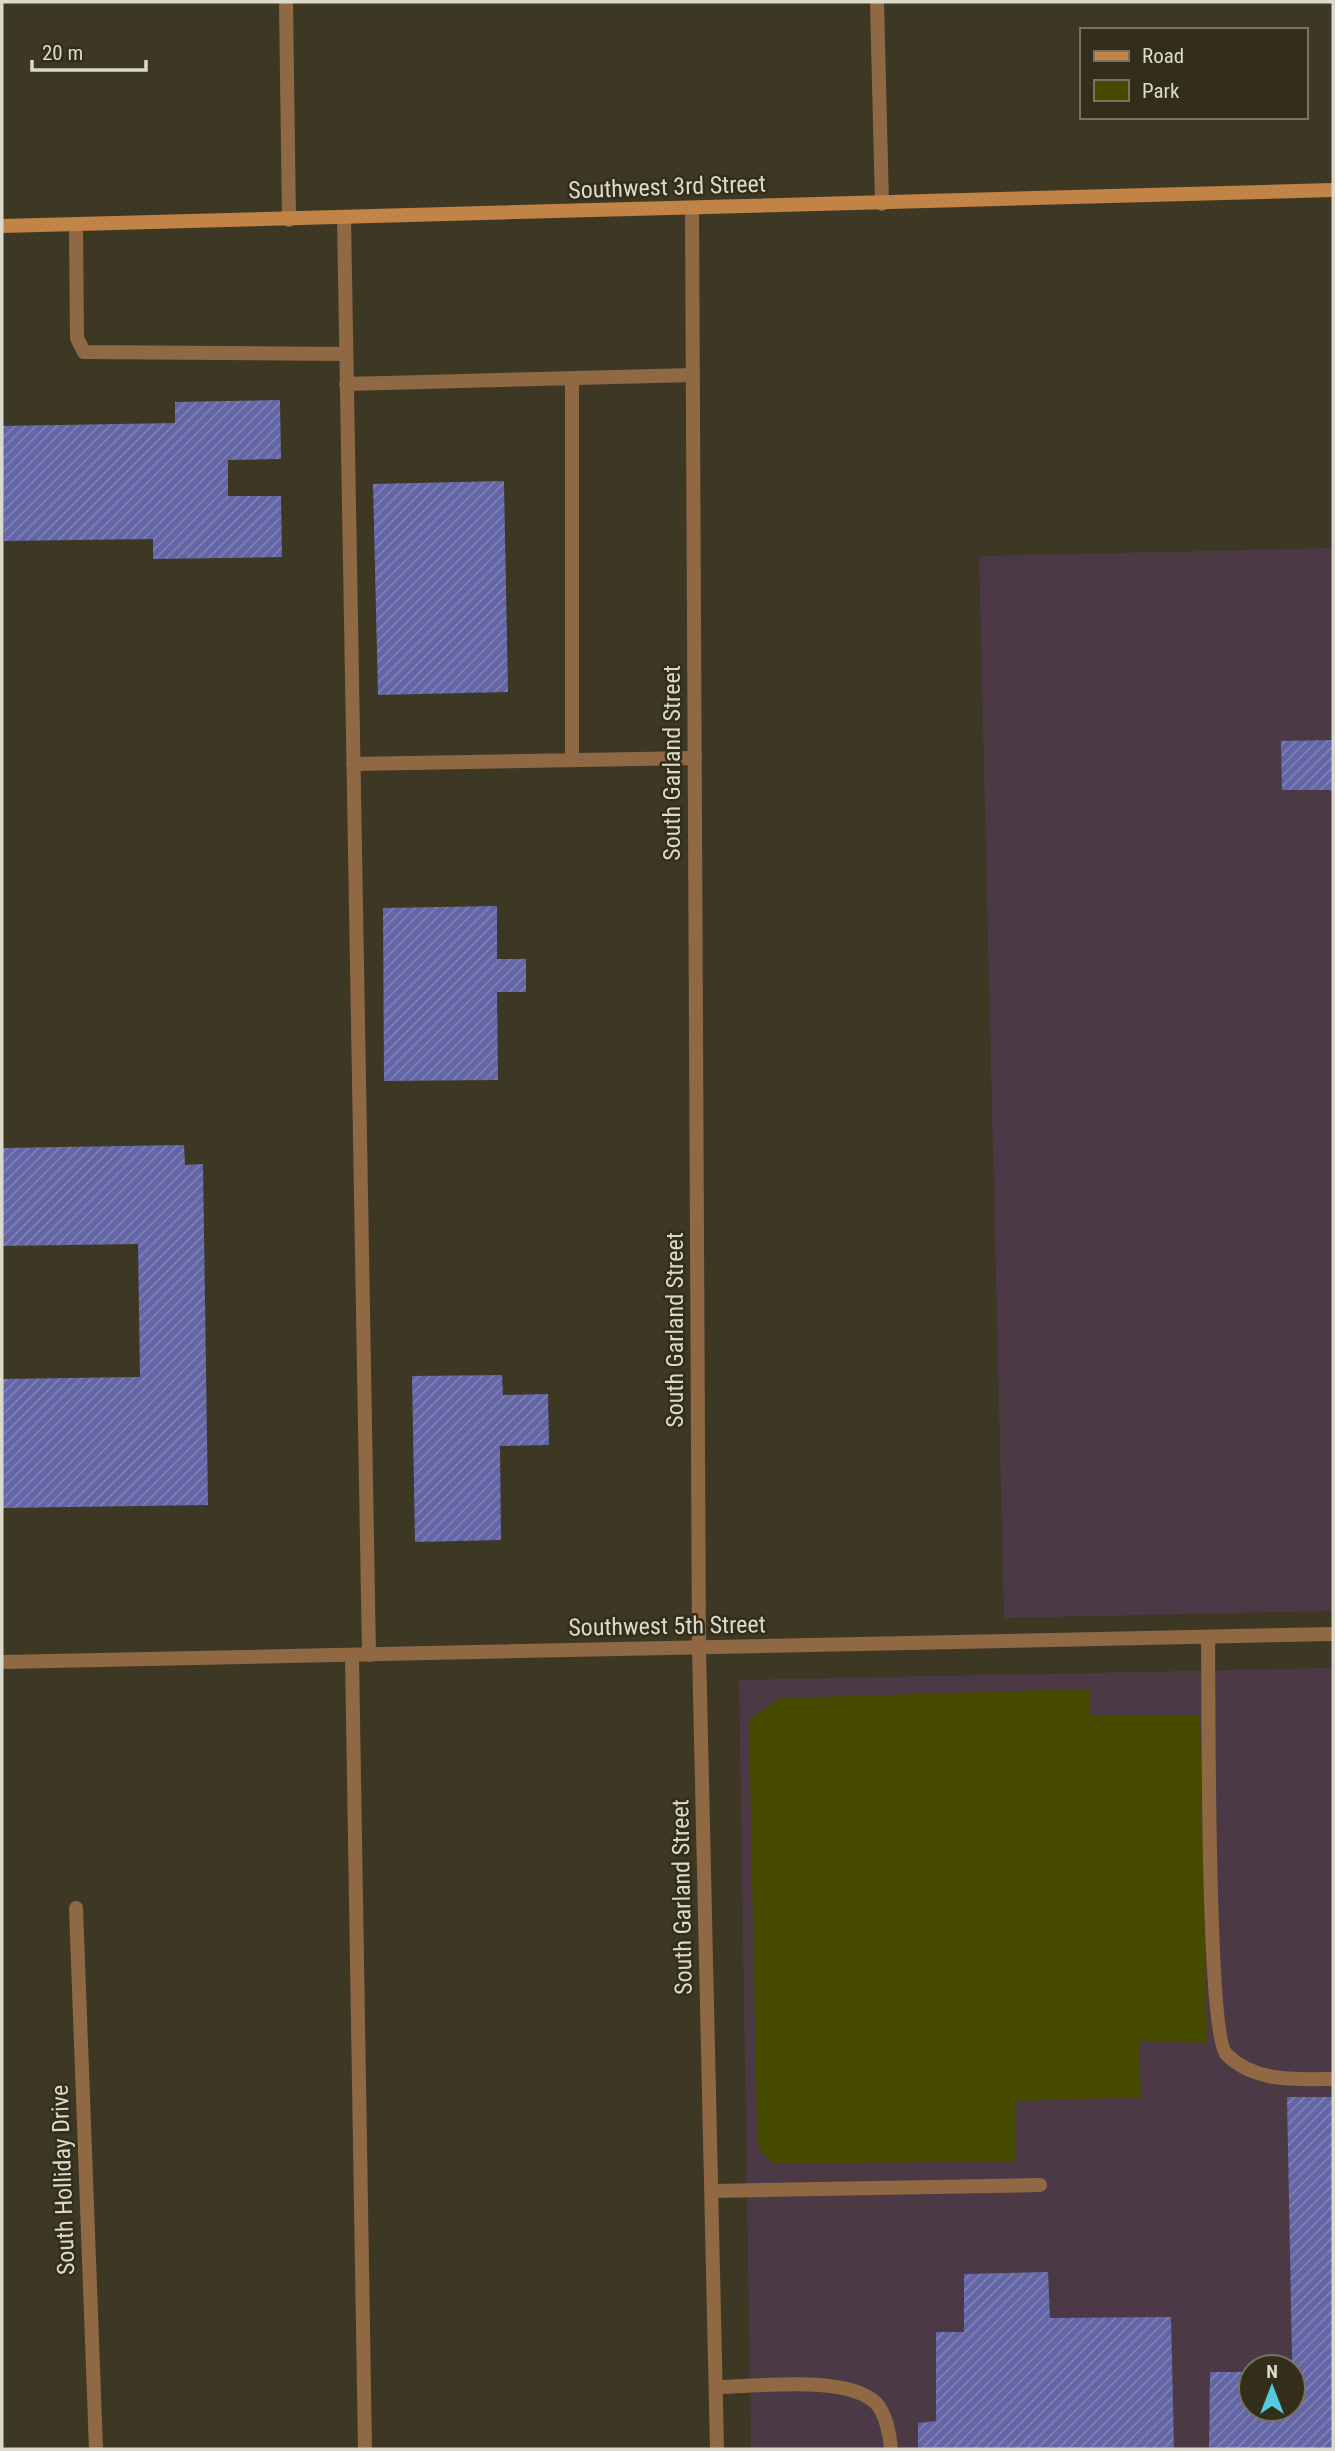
<svg xmlns="http://www.w3.org/2000/svg" width="1335" height="2451" font-family="'Roboto Condensed',sans-serif">
<style>
.education{fill:#4b3a45;fill-rule:evenodd}
.park{fill:#474b00}
.building{fill:url(#building-hatch)}
.lines{fill:none;stroke-linecap:round;stroke-linejoin:round}
.lane{stroke:#906944;stroke-width:14}
.street{stroke:#906944;stroke-width:14}
.secondary{stroke:#c18346;stroke-width:14}
.labels{text-anchor:middle;dominant-baseline:central;stroke-width:5;stroke-linejoin:round;paint-order:stroke}
.street-label{font-size:24px;fill:#dcd9cd;stroke:#332e1a}
</style>
<defs>
<pattern id="building-hatch" width="6" height="6" patternUnits="userSpaceOnUse" patternTransform="scale(1.75)"><rect width="6" height="6" fill="#6365a6"/><path d="M-1 1l2-2M0 6l6-6M5 7l2-2" fill="none" stroke="#8082b5"/></pattern>
</defs>
<rect width="100%" height="100%" fill="#3d3824"/>
<!-- education -->
<path class="education" d="M1333,548V1611L1004,1618L979,556Z
M1333,1668V2449H751L739,1680ZM1251,2367H1293V2409H1251Z"/>
<!-- park -->
<path class="park" d="M1089,1689L1090,1716L1200,1715L1207,2043L1139,2041L1141,2097L1016,2101L1015,2161L774,2164L759,2150L757,2127L749,1720L779,1698Z"/>
<!-- building -->
<path class="building" d="M280,400L281,459L228,460V496H281L282,557L153,559V539L4,541L2,426L175,423V402Z
M504,481L508,692L378,695L373,484Z
M1333,740V790H1282L1281,741Z
M497,906V959H526V992H497L498,1080L384,1081L383,908Z
M184,1145L185,1165L203,1164L208,1505L2,1508V1379L140,1377L138,1244L2,1246V1148Z
M502,1375L503,1395L548,1394L549,1445L500,1446L501,1540L415,1542L412,1376Z
M1287,2097H1333V2449H1209L1210,2372H1251V2409H1293Z
M1048,2272L1050,2318L1171,2317L1174,2449H918V2423L936,2421V2332H964V2274Z"/>
<g class="lines">
<!-- lane -->
<path class="lane" d="M286,2L289,220
M877,2L882,204
M344,218L369,1655
M76,225L77,338L84,352L346,354
M572,378V760
M346,384L693,375
M353,764L695,758
M1208,1637C1209,1690 1206,2035 1227,2055C1256,2083 1297,2079 1333,2079
M352,1656L365,2449
M712,2191L1040,2185
M716,2387C756,2387 846,2374 876,2403C886,2414 890,2435 891,2449"/>
<!-- street -->
<path class="street" d="M692,209L699,1649L717,2449
M2,1662L1333,1634
M76,1908L96,2449"/>
<!-- secondary -->
<path class="secondary" d="M2,226L1333,190"/>
</g>
<g class="labels">
<!-- street labels -->
<g class="street-label">
<text transform="translate(667 187) rotate(-2)">Southwest 3rd Street</text>
<text transform="translate(672 763) rotate(-90)">South Garland Street</text>
<text transform="translate(675 1330) rotate(-90)">South Garland Street</text>
<text transform="translate(667 1626) rotate(-1)">Southwest 5th Street</text>
<text transform="translate(682 1897) rotate(-91)">South Garland Street</text>
<text transform="translate(63 2180) rotate(-92)">South Holliday Drive</text>
</g>
</g>
<!-- border -->
<rect width="1335" height="2451" fill="none" stroke="#dcd9cd" stroke-width="7"/>
<!-- legend -->
<rect x="1080" y="28" width="228" height="91" fill="#332e1a" stroke="#777262" stroke-width="2"/>
<rect x="1094" y="51" width="35" height="10" fill="#c18346" stroke="#777262" stroke-width="2"/>
<text x="1142" y="63" font-size="21" fill="#dcd9cd">Road</text>
<rect x="1094" y="80" width="35" height="21" fill="#474b00" stroke="#777262" stroke-width="2"/>
<text x="1142" y="98" font-size="21" fill="#dcd9cd">Park</text>
<!-- north arrow -->
<g transform="translate(1272 2388)"><circle r="33" fill="#332e1a" stroke="#777262" stroke-width="2"/>
<path d="M0-5L12 26L0 18L-12 26Z" fill="#54cade"/>
<text y="-10" font-size="19" font-weight="bold" text-anchor="middle" fill="#dcd9cd">N</text>
</g>
<!-- scale -->
<path d="M32 60v10h114v-10" fill="none" stroke="#dcd9cd" stroke-width="3.5"/>
<text x="42" y="60" font-size="21" fill="#dcd9cd" stroke="#332e1a" stroke-width="5" paint-order="stroke">20 m</text>
</svg>
